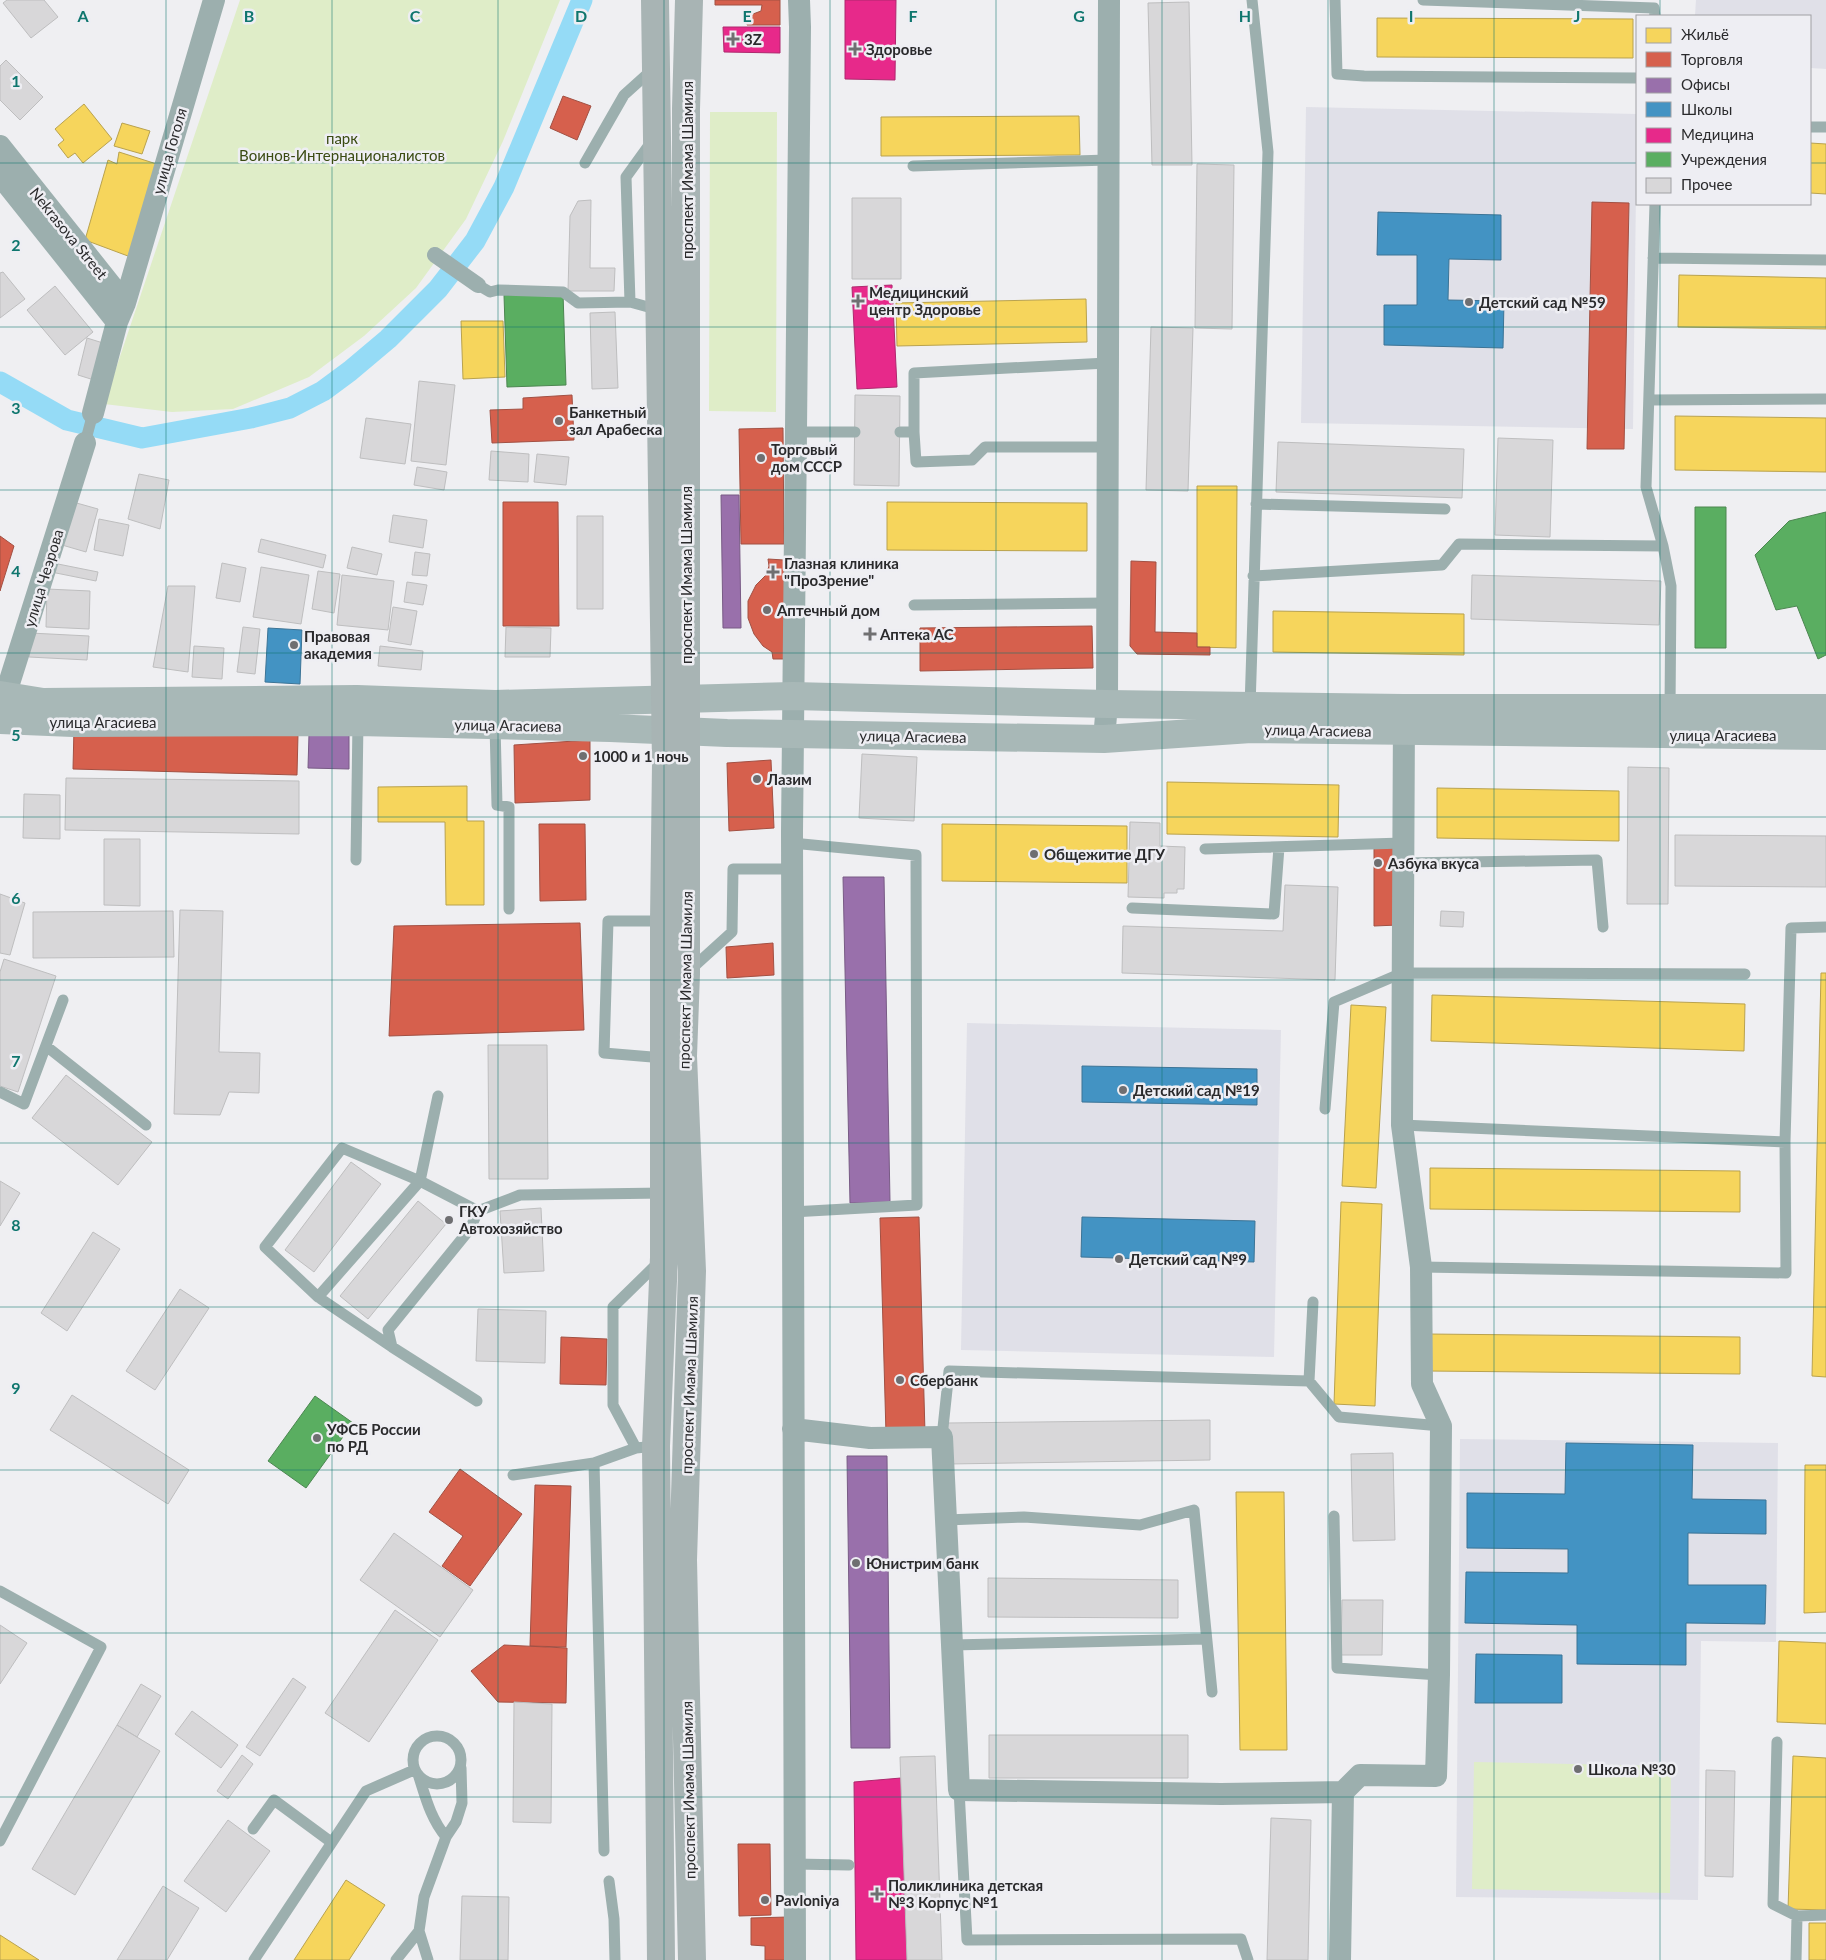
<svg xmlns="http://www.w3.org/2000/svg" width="1826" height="1960" font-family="Lato,sans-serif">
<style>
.built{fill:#e0e0e8}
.green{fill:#dfedc8}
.homes{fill:#f6d55c;stroke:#b9a24e}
.shops{fill:#d6604d;stroke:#a25043}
.offices{fill:#9970ab;stroke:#785b85}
.schools{fill:#4393c3;stroke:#3c7496}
.health{fill:#e7298a;stroke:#ae296e}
.public{fill:#5aae61;stroke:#4c8651}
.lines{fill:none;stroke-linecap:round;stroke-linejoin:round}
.canal{stroke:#95dbf6;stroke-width:21}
.building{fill:#d8d7d9;stroke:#bebebf}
.service{stroke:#9cafae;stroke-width:11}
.pedestrian{stroke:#9cafae;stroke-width:16}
.minor{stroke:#9cafae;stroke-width:22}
.secondary{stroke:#a8b8b7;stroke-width:28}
.primary{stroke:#a8b4b4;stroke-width:28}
.grid{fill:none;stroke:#0f766e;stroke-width:1;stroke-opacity:0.55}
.poi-dot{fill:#6f6f71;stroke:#eeeef3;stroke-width:2}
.labels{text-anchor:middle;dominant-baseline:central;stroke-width:5;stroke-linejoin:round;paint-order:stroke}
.poi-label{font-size:15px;font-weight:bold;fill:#2a2a2c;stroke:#eeeef3;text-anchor:start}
.park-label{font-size:15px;fill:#3a4b12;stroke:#eeeef3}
.street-label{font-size:15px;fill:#2a2a2c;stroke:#eeeef3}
.grid-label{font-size:16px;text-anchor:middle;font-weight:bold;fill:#0f766e;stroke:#eeeef3;stroke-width:5;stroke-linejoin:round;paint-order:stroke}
</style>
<rect width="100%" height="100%" fill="#efeff2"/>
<!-- built -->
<path class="built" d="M1696,0H1826V69L1810,68V16H1695Z
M1306,107L1637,114L1633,429L1301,423Z
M967,1023L1281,1030L1274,1357L961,1350Z
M1460,1439L1778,1443L1776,1642L1701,1641L1698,1900L1456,1897Z"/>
<!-- green -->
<path class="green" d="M240,0H560L503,141L466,219L416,288L364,336L309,377L233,409L172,412L104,404Z
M710,112H777L776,412L709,411Z
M1474,1762L1671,1766L1670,1893L1472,1889Z"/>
<!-- homes -->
<path class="homes" d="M1377,18L1633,19V58L1377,57Z
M84,104L112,139L83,163L75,153L68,158L58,145L64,140L55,129Z
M1079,116L1080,155L881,156V117Z
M122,123L150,131L142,154L114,146Z
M1810,143L1826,144V194L1810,193Z
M119,152L163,166L136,259L85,240L108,160L117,164Z
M1679,275L1826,278V329L1678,327Z
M1086,299L1087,342L897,346L896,303Z
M461,321H503L505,377L463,379Z
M1675,416L1826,418V472L1675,470Z
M1197,486H1237L1236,648L1197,647Z
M887,502L1087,503V551L887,550Z
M1273,611L1464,614V655L1273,652Z
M1167,782L1339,785L1338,837L1167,834Z
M467,786V821H484V905H446L445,822H378V787Z
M1437,788L1619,791V841L1437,838Z
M942,824L1127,826V883L942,881Z
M1821,973H1826V1377L1812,1376Z
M1432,995L1745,1004L1744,1051L1431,1041Z
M1351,1005L1386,1007L1376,1188L1342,1186Z
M1430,1168L1740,1171V1212L1430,1209Z
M1341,1202L1382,1204L1375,1406L1334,1404Z
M1427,1334L1740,1337V1374L1427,1371Z
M1805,1465H1826V1612L1804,1613Z
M1236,1492H1284L1287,1750H1240Z
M1779,1641L1826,1643V1724L1777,1722Z
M1793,1756L1826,1758V1910L1788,1909Z
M346,1880L385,1905L349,1960H294Z
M1809,1923H1826V1960H1809Z
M0,1935L39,1960H0Z"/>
<!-- shops -->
<path class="shops" d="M715,0H780V25H747L748,19L753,14L761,11L762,5H715Z
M563,96L591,106L577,140L550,128Z
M1592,202L1629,203L1624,449H1587Z
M572,395L574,440L492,443L490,410L523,409V398Z
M783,428L784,544H741L739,429Z
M503,502H558L559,626H503Z
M0,536L14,546L0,591Z
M768,559L784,560L787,659H773L772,652L763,646L754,634L748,618V601L756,585L766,575L769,566Z
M1131,561L1156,562L1155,632L1197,633V647H1210V655L1137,654L1130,646Z
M1092,626L1093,668L920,671V628Z
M74,728L298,734L297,775L73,769Z
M590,740V800L515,803L514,745Z
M771,760L774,828L729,831L727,763Z
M539,824H585L586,900L540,901Z
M1374,847L1394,848L1398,925L1374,926Z
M580,923L584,1030L389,1036L394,926Z
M773,943L774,975L727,978L726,947Z
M919,1217L925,1433L886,1434L880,1218Z
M561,1337L607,1339L606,1385L560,1384Z
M460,1469L522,1514L470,1586L442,1566L463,1536L429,1512Z
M535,1485L571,1486L566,1647L530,1646Z
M504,1645L567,1648L566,1703L498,1702L471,1671Z
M738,1844H770L771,1915L739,1916Z
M788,1917L789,1960H765V1946L751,1945V1918Z"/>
<!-- offices -->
<path class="offices" d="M721,495H739L741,628H723Z
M309,734H349V769L308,768Z
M843,877H884L890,1202L850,1203Z
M847,1456H887L890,1748H851Z"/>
<!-- schools -->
<path class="schools" d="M1378,212L1501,215V260L1449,259L1448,300L1504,301L1503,348L1384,345V305H1417V255H1377Z
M268,628L302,630L300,684L265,682Z
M1082,1066L1257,1069V1105L1082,1102Z
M1082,1217L1255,1221L1254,1262L1081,1257Z
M1566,1443L1693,1445L1692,1499L1766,1500V1534L1688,1533V1585H1766L1765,1624L1686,1623V1665L1577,1664V1625L1465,1623L1466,1572L1568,1573V1549L1467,1548V1493L1565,1494Z
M1476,1654L1562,1655V1703H1475Z"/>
<!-- health -->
<path class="health" d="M845,0H896L895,80L845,79Z
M723,27H780V53L724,52Z
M892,285L897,387L857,389L852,287Z
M901,1778L907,1960H856L854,1782Z"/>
<!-- public -->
<path class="public" d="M563,293L566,385L507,387L504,295Z
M1695,507H1726V648H1695Z
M1826,512V655L1818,659L1797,606L1776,610L1755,555L1789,521Z
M315,1396L353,1423L306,1488L268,1461Z"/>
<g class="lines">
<!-- canal -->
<path class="canal" d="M0,382L67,420L142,438L251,418L290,408L323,391L350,371L388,339L438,289L475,241L504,187L582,0"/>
</g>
<!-- building -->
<path class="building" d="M7,0H44L58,17L31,38L3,3Z
M1189,2L1192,165H1152L1148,3Z
M6,60L43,97L20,120L0,100V66Z
M1197,164L1234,165L1232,329L1195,328Z
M852,198H901V279H852Z
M591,200L590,268H615L614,291H568L570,216L578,201Z
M3,272L25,299L0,318V273Z
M55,286L93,332L65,355L27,310Z
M615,312L618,388L592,389L590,313Z
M1151,327L1193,328L1188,491L1146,490Z
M87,338L103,343L94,380L78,375Z
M419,381L455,385L446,465L411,461Z
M855,395L900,396L899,486L854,485Z
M366,418L411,424L405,464L360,458Z
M1498,438L1553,440L1550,537L1495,535Z
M1278,442L1464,449L1462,498L1276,492Z
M491,451L529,454L528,482L489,480Z
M537,454L569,457L566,485L534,482Z
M417,467L447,472L444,490L414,485Z
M139,474L169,480L160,529L128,519Z
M73,502L98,509L86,552L62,545Z
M393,515L427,520L423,548L389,542Z
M577,516H603V609H577Z
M99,519L129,525L123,556L94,550Z
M261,539L326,555L323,568L258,552Z
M352,547L382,554L377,575L347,568Z
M415,552L430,554L427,576L412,575Z
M53,563L98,572L96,581L51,572Z
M222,563L246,568L240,602L216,598Z
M261,567L309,575L301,624L253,617Z
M318,571L340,574L334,613L312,609Z
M342,575L394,581L388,630L337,625Z
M1472,575L1661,581L1659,625L1471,619Z
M407,582L427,585L423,605L404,602Z
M168,586H195L188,672L153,667Z
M47,589L90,591L89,629L46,627Z
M393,607L417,611L411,645L388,641Z
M243,627L260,629L255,674L237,672Z
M506,627L551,628L550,657H505Z
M30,633L89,636L87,660L29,657Z
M194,646L224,648L222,679L192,677Z
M380,646L423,651L421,670L378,666Z
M862,754L917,757L914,821L859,818Z
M1628,767L1669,768L1668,904H1627Z
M66,778L299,781V834L65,830Z
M24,794L60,795V839L23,838Z
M1130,822L1160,823V846L1185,847L1184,889H1177V893H1164V898L1128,897Z
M1675,835L1826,836V887L1675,886Z
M104,839H140V906L104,905Z
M1285,885L1338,887L1335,980L1122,973L1123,926L1283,931Z
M0,894L25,903L10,955L0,953Z
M180,910L223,911L219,1052L260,1053L259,1093L229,1092L220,1115L174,1114Z
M173,911L174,957L33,958V912Z
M1441,911L1464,912L1463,927L1440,926Z
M4,959L56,976L18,1092L0,1086V972Z
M488,1045H547L548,1179H489Z
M66,1075L152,1142L118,1185L32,1118Z
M351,1162L381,1184L314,1272L285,1250Z
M0,1181L20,1193L0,1226Z
M418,1201L446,1224L368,1319L340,1296Z
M541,1208L544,1271L504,1273L500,1211Z
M93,1232L120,1249L67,1331L41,1313Z
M180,1289L209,1308L155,1390L126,1371Z
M478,1309L546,1311L545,1363L476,1361Z
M72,1395L189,1470L168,1504L50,1430Z
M1210,1420V1460L948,1464L947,1423Z
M1393,1453L1395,1540L1353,1541L1351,1454Z
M394,1533L473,1590L440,1637L360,1580Z
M988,1578L1178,1580V1618L988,1617Z
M1342,1600H1383L1382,1655H1341Z
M395,1610L438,1640L369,1742L325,1713Z
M0,1625L27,1643L0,1684Z
M293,1678L306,1687L260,1756L246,1747Z
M141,1684L161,1696L137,1737L117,1725Z
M514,1702L552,1704L551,1823L513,1822Z
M192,1711L238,1745L221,1768L175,1734Z
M117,1725L160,1751L75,1895L32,1869Z
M989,1735H1188V1778H989Z
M242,1755L253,1764L228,1799L217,1791Z
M935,1756L942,1960H907L900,1757Z
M1706,1770L1735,1771L1733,1877L1705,1876Z
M1271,1818L1311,1820L1308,1960H1267Z
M228,1820L270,1851L226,1912L184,1881Z
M163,1886L199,1908L167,1960H117Z
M462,1896L509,1897L508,1960H460Z"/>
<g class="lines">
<!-- service -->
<path class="service" d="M1335,0L1337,74L1364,76L1637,78
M1423,0L1654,8L1655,16
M1810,127H1826
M652,141L626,177L630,302L659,310
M585,163L624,95L654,68
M913,166L1108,160
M1655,204L1646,487L1663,546L1671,586L1670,709
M1653,258L1826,260
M478,285L490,292L498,290L563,292L578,303L630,302
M1649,400L1826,399
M795,432H855
M900,432H914V373L1107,363
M914,432L916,462L972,460L985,447H1107
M85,443L93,413
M1256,504L1445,509
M1253,576L1442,565L1459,544L1663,546
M914,605L1106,603
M1250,707L1268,152L1252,0
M495,725L497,805L509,807V909
M792,843L916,855L917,1205L792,1212
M1205,849L1403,843
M356,860L358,721
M1403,863L1597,860L1603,927
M1132,908L1274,914L1279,847
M664,921H608L604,1053L664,1058
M689,971L732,932L733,869H793
M46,1046L146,1125
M0,1092L24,1104L63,1000
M1325,1109L1334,1002L1402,973L1745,974
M1402,1125L1785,1142
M1421,1267L1786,1273L1785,1142L1791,928L1826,927
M318,1297L265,1247L342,1148L420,1181L438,1096
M392,1347L318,1297L420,1181L478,1211
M1309,1381L1313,1302
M477,1401L392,1347L388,1330L470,1229L478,1211L520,1195L664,1193
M942,1437L949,1371L1309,1381L1339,1417L1441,1426
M636,1448L613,1405V1307L661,1260
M513,1475L594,1463
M1334,1516L1337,1668L1439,1675
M946,1520L1024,1517L1140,1525L1194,1510L1212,1692
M0,1591L101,1647L0,1841
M952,1645L1206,1639
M413 1760a24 24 0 1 1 48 0a24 24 0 1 1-48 0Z
M1777,1742L1773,1904L1797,1916L1796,1960
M419,1777C426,1799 431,1819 446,1837
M959,1790L967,1940L1241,1939L1248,1960
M253,1829L274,1800L331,1842
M604,1851L594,1463L636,1448L656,1446
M794,1864L849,1865
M609,1881L614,1919L615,1960
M1797,1916L1826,1915
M254,1960L366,1791L414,1770
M396,1960L419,1931
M428,1960L419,1931L424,1897L446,1837L456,1822L462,1803L461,1768"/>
<!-- pedestrian -->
<path class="pedestrian" d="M435,255L478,285"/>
<!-- minor -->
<path class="minor" d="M0,146L125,303
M0,175L117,322
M93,413L117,322L125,303L214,0
M0,712L85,443
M1104,739L1107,704L1109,0
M793,1429L870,1438L942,1437L959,1790L1221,1794L1343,1792
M795,1960L792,832L800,27L799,0
M1340,1960L1343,1792L1360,1775L1436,1776L1439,1675L1441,1426L1422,1384L1421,1267L1402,1125L1404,715"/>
<!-- secondary -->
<path class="secondary" d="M0,695L43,702L357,699L495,704L793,696L1107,704L1403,708H1826
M0,720L73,723L358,722L610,728L727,733L1104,739L1251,729L1826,736"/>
<!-- primary -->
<path class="primary" d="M655,0L666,763L664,921V1257L656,1446L661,1960
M689,0L686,109V974L683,1056L692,1271L683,1560L692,1960"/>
</g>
<!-- grid -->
<path class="grid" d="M166,0V1960M332,0V1960M498,0V1960M664,0V1960M830,0V1960M996,0V1960M1162,0V1960M1328,0V1960M1494,0V1960M1660,0V16M0,163H1637M1810,163H1826M1660,204V1960M0,327H1826M0,490H1826M0,653H1826M0,817H1826M0,980H1826M0,1143H1826M0,1307H1826M0,1470H1826M0,1633H1826M0,1797H1826"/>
<!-- markers -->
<g class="poi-dot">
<path d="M730.5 31.5h5v5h5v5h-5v5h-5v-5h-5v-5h5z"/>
<path d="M852.5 41.5h5v5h5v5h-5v5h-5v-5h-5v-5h5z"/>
<path d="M855.5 293.5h5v5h5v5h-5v5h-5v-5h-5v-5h5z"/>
<circle cx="1469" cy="302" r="5"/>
<circle cx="559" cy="421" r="5"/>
<circle cx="761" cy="458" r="5"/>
<path d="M770.5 564.5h5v5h5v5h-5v5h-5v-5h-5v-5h5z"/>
<circle cx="767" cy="610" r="5"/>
<path d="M867.5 626.5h5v5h5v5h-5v5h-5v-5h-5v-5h5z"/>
<circle cx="294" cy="645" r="5"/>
<circle cx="583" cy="756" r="5"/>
<circle cx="757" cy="779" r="5"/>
<circle cx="1034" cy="854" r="5"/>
<circle cx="1378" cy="863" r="5"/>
<circle cx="1123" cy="1090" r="5"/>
<circle cx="449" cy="1220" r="5"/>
<circle cx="1119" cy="1259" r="5"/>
<circle cx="900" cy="1380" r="5"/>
<circle cx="317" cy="1438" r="5"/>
<circle cx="856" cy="1563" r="5"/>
<circle cx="1578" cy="1769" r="5"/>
<path d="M874.5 1886.5h5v5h5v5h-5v5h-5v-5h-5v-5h5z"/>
<circle cx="765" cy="1900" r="5"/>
</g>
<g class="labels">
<!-- poi labels -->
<g class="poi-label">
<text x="744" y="39">3Z</text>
<text x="866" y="49">Здоровье</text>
<text x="869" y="292">Медицинский<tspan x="869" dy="17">центр Здоровье</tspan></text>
<text x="1479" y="302">Детский сад №59</text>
<text x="569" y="412">Банкетный<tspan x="569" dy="17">зал Арабеска</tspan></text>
<text x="771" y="449">Торговый<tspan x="771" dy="17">дом СССР</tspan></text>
<text x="784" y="563">Глазная клиника<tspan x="784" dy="17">"ПроЗрение"</tspan></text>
<text x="777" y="610">Аптечный дом</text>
<text x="880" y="634">Аптека АС</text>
<text x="304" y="636">Правовая<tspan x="304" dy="17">академия</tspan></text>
<text x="593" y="756">1000 и 1 ночь</text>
<text x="767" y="779">Лазим</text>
<text x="1044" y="854">Общежитие ДГУ</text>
<text x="1388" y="863">Азбука вкуса</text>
<text x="1133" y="1090">Детский сад №19</text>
<text x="459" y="1211">ГКУ<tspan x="459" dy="17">Автохозяйство</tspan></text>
<text x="1129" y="1259">Детский сад №9</text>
<text x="910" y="1380">Сбербанк</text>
<text x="327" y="1429">УФСБ России<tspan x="327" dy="17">по РД</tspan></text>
<text x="866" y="1563">Юнистрим банк</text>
<text x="1588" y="1769">Школа №30</text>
<text x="888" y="1885">Поликлиника детская<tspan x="888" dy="17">№3 Корпус №1</tspan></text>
<text x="775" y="1900">Pavloniya</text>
</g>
<!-- park labels -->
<g class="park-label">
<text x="342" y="138">парк<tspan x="342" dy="17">Воинов-Интернационалистов</tspan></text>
</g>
<!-- street labels -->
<g class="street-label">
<text transform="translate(169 151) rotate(-74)">улица Гоголя</text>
<text transform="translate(687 170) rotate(-90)">проспект Имама Шамиля</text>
<text transform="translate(69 233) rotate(51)">Nekrasova Street</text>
<text transform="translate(686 575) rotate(-90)">проспект Имама Шамиля</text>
<text transform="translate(43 578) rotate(-73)">улица Чеэрова</text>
<text x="103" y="722">улица Агасиева</text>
<text transform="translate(508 725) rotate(1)">улица Агасиева</text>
<text transform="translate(1318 730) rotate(1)">улица Агасиева</text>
<text x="1723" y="735">улица Агасиева</text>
<text transform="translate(913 736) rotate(1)">улица Агасиева</text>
<text transform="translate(685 980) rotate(-89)">проспект Имама Шамиля</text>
<text transform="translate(689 1385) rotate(-88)">проспект Имама Шамиля</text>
<text transform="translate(688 1790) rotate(-91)">проспект Имама Шамиля</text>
</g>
</g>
<g class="grid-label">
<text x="83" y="22">A</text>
<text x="249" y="22">B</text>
<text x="415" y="22">C</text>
<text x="581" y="22">D</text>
<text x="747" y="22">E</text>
<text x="913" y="22">F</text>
<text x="1079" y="22">G</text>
<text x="1245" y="22">H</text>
<text x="1411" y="22">I</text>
<text x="1577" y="22">J</text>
<text x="16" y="87">1</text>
<text x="16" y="251">2</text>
<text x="16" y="414">3</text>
<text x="16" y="577">4</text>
<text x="16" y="741">5</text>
<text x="16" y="904">6</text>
<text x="16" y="1067">7</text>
<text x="16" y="1231">8</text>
<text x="16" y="1394">9</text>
</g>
<!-- legend -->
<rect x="1636" y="15" width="175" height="190" fill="#eeeef3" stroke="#a0a0a3"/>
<rect x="1646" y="28" width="25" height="15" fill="#f6d55c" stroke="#a0a0a3"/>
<text x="1681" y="40" font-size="15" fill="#2a2a2c">Жильё</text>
<rect x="1646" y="52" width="25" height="15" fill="#d6604d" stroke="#a0a0a3"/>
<text x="1681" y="65" font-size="15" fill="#2a2a2c">Торговля</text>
<rect x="1646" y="78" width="25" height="15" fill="#9970ab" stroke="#a0a0a3"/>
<text x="1681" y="90" font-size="15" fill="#2a2a2c">Офисы</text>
<rect x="1646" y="102" width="25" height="15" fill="#4393c3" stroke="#a0a0a3"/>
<text x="1681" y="115" font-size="15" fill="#2a2a2c">Школы</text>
<rect x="1646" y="128" width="25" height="15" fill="#e7298a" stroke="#a0a0a3"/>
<text x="1681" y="140" font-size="15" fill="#2a2a2c">Медицина</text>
<rect x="1646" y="152" width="25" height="15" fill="#5aae61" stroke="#a0a0a3"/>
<text x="1681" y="165" font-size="15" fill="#2a2a2c">Учреждения</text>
<rect x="1646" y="178" width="25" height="15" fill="#d8d7d9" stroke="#a0a0a3"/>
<text x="1681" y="190" font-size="15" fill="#2a2a2c">Прочее</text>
</svg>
